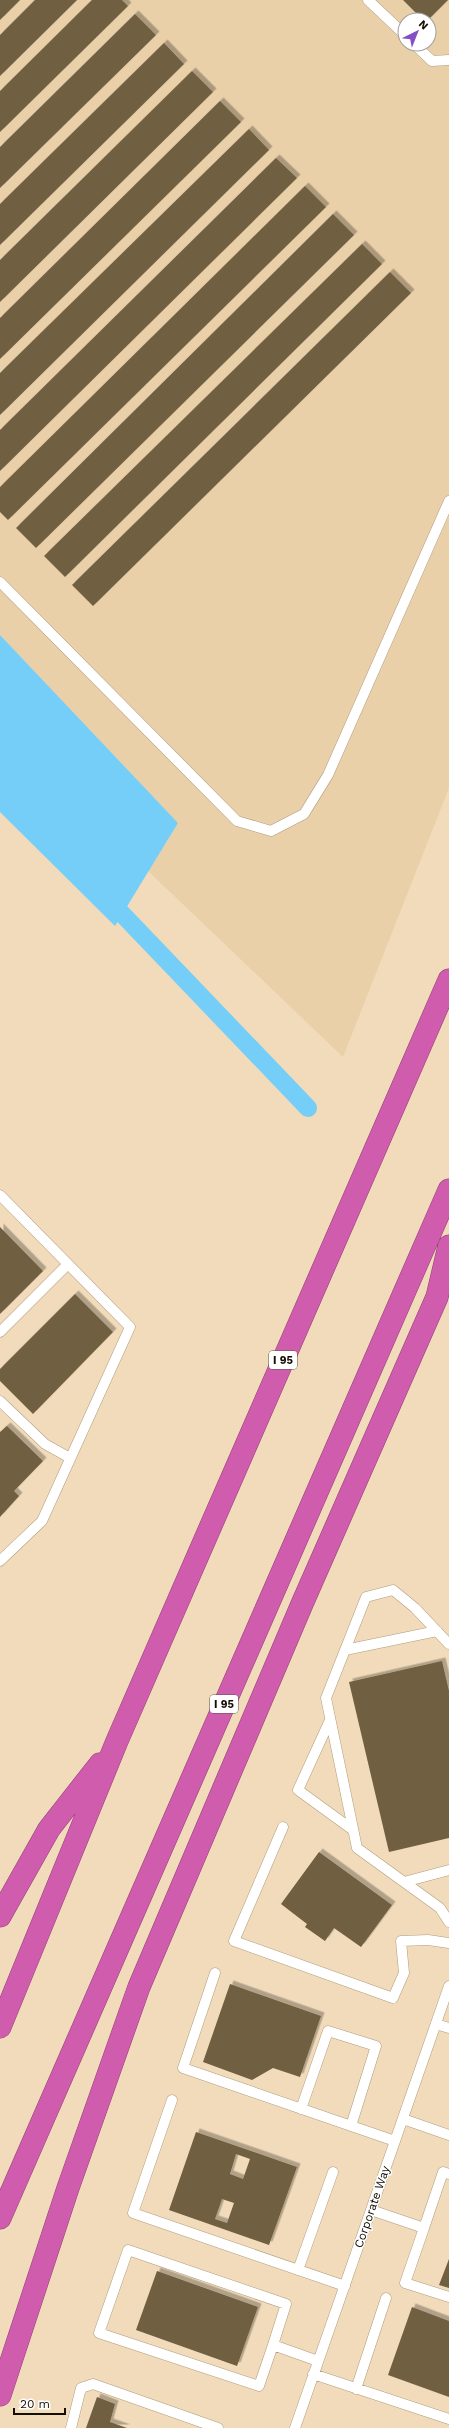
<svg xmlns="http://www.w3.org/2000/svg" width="449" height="2428" font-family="'Work Sans',sans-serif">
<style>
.built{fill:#ead0a9;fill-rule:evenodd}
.water{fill:#75cef8}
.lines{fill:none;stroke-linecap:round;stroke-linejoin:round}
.canal{stroke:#75cef8;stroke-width:18}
.building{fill:#705e40;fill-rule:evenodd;filter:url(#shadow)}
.service-casing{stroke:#b09c7d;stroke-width:11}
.motorway-casing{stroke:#8f4172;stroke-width:23}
.service{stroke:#fff;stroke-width:10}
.motorway{stroke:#d05cae;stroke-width:22}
.labels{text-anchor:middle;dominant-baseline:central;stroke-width:3;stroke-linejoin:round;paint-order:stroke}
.shield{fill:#fff;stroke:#5b564f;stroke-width:1}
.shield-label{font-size:11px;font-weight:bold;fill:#150e04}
.street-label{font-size:12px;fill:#150e04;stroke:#fff}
</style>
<defs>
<filter id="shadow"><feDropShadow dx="3.5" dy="-3.5" stdDeviation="0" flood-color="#0004"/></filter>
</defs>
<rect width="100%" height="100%" fill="#f1dbba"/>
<!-- built -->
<path class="built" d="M0,0H449V788L343,1057L148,871L178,823L0,635ZM405,20H429V44H405Z"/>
<!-- water -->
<path class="water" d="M0,635L178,823L115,926L0,812Z"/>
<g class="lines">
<!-- canal -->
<path class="canal" d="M105,896L308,1108"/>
</g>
<!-- building -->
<path class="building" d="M0,0H20L0,20Z
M35,0H77L0,76V35Z
M92,0H122L128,6L0,132V91Z
M403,0H448L428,20H423Z
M135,14L156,35L0,188V147Z
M164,43L184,64L0,245V204Z
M192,71L213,92L0,302V260Z
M220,101L241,122L0,359V318Z
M249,129L269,150L0,415V373Z
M276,158L297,178L0,471V430Z
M305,186L326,207L8,520L0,512V487Z
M333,214L354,235L36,548L16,528Z
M362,244L382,264L65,577L44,556Z
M390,272L411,293L93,606L72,585Z
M0,1227L43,1271L0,1314Z
M75,1294L113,1332L33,1414L0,1381V1369Z
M7,1426L43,1461L14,1491L19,1496L0,1517V1432Z
M442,1661L449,1691V1838L389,1852L349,1682Z
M319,1852L392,1905L361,1947L334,1928L325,1941L305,1927L307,1924L281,1904Z
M230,1984L321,2016L300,2077L273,2068L252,2080L203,2062Z
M196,2132L297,2167L269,2245L169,2210ZM236,2154L250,2159L243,2179L230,2174ZM222,2199L234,2203L227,2223L215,2219Z
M449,2259V2288L439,2285Z
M157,2271L258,2307L237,2366L136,2330Z
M412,2307L449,2321V2397L388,2375Z
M97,2397L115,2404L110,2422L127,2428H86Z"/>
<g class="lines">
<defs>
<path id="service" d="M368,0L405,35
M414,44L432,61L449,60
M0,582L237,821L271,831L304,814L328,775L449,501
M0,1195L130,1327L42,1521L0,1561
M0,1332L68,1264
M0,1401L45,1444L70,1458
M449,1644L415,1608L393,1590L366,1597L326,1698L357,1848L440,1908L449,1922
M345,1650L437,1631
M330,1720L298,1790L353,1830
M283,1827L234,1941L393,1998L404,1973L401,1941L428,1940L449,1943
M404,1882L449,1870
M215,1973L183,2068L395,2141
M436,2024L449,2028
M172,2100L133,2213L345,2286
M301,2109L328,2031L376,2046L351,2126
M403,2119L449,2135
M371,2210L424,2228L405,2283L449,2297
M424,2228L443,2172L449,2174
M298,2270L333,2172
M273,2345L259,2386L99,2333L128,2250L286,2304L273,2345L318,2361
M313,2374L449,2419
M356,2389L386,2298
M71,2428L81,2388L93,2384L218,2428
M295,2428L449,1986"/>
<path id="motorway" d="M0,1916L49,1829L100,1764
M0,2027L117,1741L449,980
M0,2218L449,1190
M0,2395L68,2188L139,1987L302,1604L437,1297L449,1246"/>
</defs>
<!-- service casing -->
<use href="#service" class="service-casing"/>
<!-- motorway casing -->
<use href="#motorway" class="motorway-casing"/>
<!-- service -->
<use href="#service" class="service"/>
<!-- motorway -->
<use href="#motorway" class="motorway"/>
</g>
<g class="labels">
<!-- shield labels -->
<g class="shield">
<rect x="269" y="1351" width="28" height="18" rx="3"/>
<rect x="210" y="1695" width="28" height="18" rx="3"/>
</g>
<g class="shield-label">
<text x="283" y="1360">I 95</text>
<text x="224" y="1704">I 95</text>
</g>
<!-- street labels -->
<g class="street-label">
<text transform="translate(372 2207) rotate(-71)">Corporate Way</text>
</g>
</g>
<!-- north arrow -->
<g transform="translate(417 32) rotate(43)"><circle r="19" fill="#ffffff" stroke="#a19f9b"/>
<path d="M0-3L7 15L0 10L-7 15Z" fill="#834ec6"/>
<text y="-6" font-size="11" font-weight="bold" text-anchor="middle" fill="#150e04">N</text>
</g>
<!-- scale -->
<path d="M14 2408v6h51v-6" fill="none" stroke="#150e04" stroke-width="2"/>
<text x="20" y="2408" font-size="12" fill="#150e04" stroke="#ffffff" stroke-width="3" paint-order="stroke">20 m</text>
</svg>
